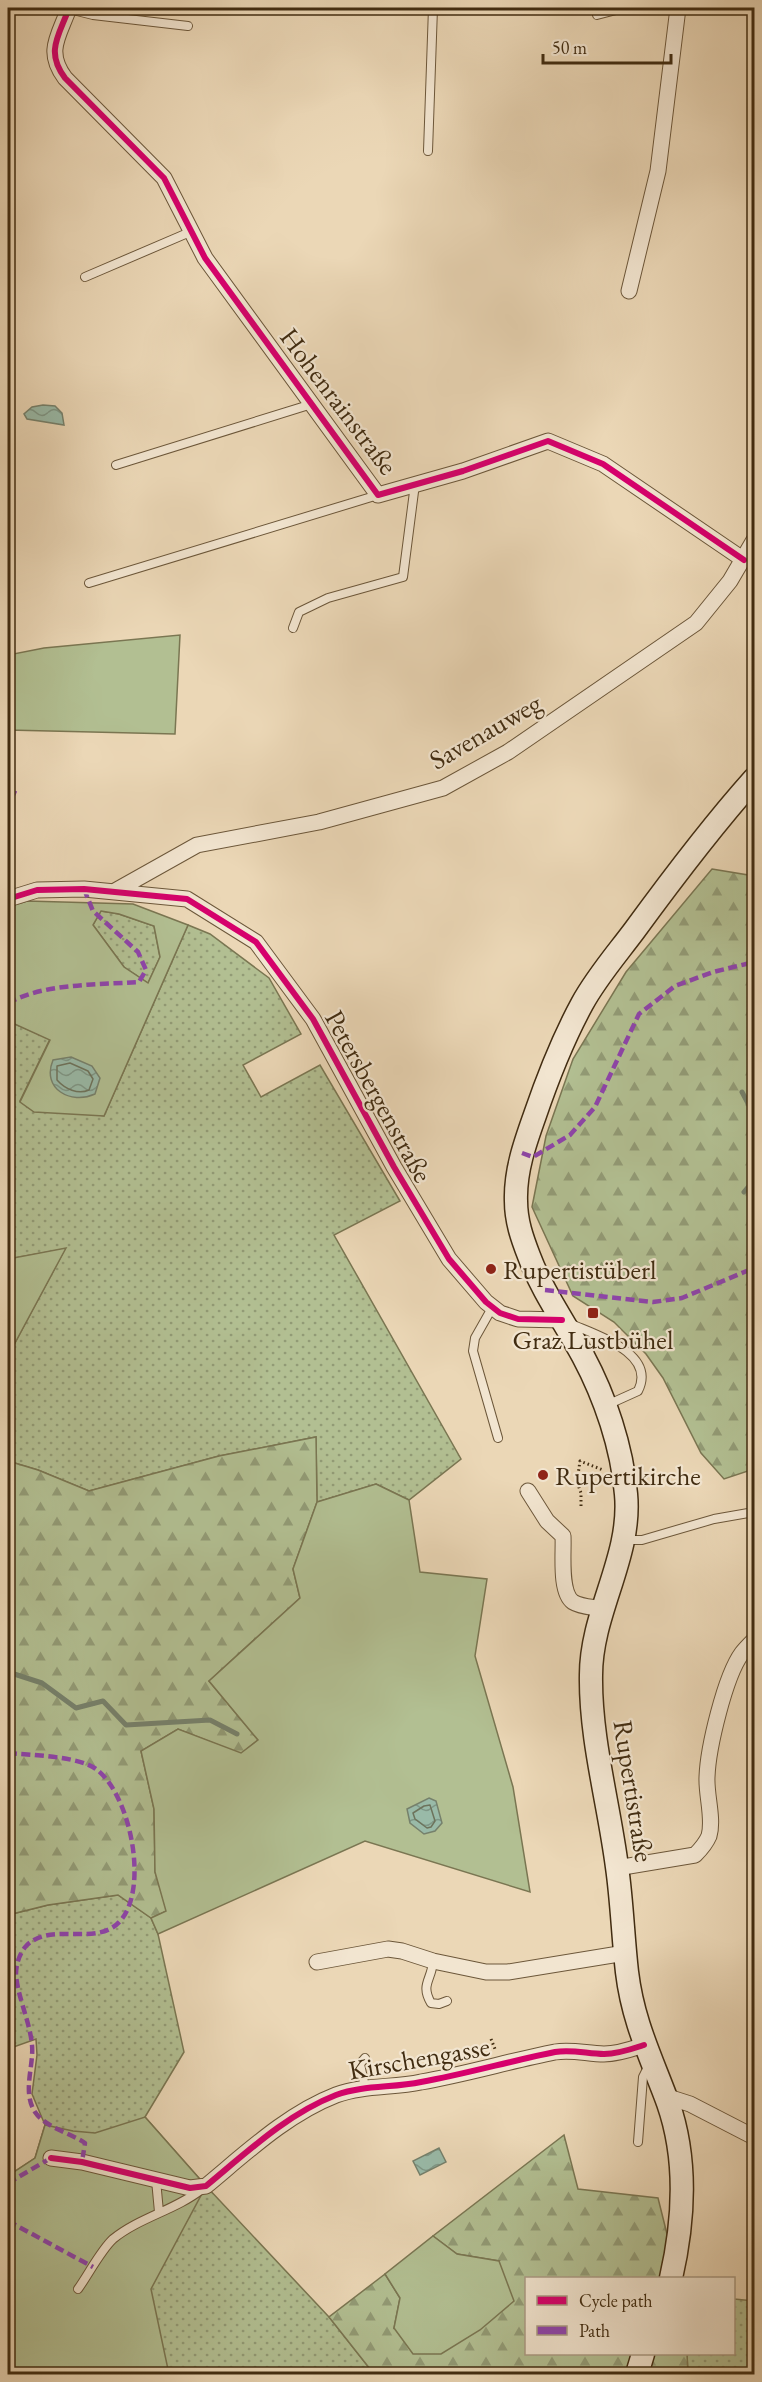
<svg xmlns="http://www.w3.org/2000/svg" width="762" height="2382" font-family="'EB Garamond',serif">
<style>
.grass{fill:url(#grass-dots);stroke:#7a7652;stroke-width:1.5}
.forest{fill:url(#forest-firs);stroke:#7a7652;stroke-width:1.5}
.garden{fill:#b2bf92;stroke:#7a7652;stroke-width:1.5;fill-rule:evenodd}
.water{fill:url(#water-waves);stroke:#76816c;stroke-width:1.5}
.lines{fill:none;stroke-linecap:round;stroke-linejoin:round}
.shore{stroke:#6d735c;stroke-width:1.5}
.stream{stroke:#76816c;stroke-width:5}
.service-casing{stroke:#6c573a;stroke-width:10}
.minor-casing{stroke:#6c573a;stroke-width:17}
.secondary-casing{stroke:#412c11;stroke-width:25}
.path{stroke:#412c11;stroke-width:3;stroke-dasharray:1.5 3;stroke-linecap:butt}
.service{stroke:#f2e5d0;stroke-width:8}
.minor{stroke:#f2e5d0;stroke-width:15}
.secondary{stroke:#f2e5d0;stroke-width:22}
.quiet{stroke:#8e44ad;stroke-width:4.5;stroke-dasharray:9 4.5;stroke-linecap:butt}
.cycleway-casing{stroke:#f2e5d0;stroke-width:10}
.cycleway{stroke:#d6006c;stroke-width:6}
.poi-dot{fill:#8f2418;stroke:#f2e5d0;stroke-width:2}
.labels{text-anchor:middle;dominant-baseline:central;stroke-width:4.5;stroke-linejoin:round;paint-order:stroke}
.street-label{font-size:27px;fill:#412c11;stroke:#f2e5d0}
.poi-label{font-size:27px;fill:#412c11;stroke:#f2e5d0;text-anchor:start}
</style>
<defs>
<pattern id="grass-dots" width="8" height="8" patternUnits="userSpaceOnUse" patternTransform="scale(1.5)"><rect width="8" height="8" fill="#b2bf92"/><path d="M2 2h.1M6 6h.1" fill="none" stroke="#929b76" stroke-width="1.8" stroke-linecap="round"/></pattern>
<pattern id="forest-firs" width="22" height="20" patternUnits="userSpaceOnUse" patternTransform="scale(1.5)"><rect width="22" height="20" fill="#b2bf92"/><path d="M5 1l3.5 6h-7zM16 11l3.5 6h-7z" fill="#929b76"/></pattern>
<pattern id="water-waves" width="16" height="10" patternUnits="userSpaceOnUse" patternTransform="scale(1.5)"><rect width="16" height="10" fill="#99baa8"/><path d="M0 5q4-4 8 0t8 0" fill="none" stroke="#7e9787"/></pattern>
</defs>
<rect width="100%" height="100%" fill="#ebd7b6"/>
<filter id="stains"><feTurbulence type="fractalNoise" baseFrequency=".00333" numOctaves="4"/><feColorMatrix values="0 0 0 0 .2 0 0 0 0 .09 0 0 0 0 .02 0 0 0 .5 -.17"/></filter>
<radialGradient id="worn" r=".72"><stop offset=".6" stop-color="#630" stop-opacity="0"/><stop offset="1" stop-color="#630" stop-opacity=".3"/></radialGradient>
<!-- grass -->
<path class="grass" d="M101,911L119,914L154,926L160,957L148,983L124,967L93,925Z
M188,925L210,934L269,978L301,1034L243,1065L261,1097L320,1065L400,1201L334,1235L461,1459L409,1500L376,1484L317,1502L316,1437L219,1456L89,1491L38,1470L8,1461V1356L65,1249L8,1259V1021L50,1039L20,1101L104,1116Z
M118,1895L151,1918L158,1934L184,2052L145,2117L206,2186L329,2317L374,2374H8V2176L35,2158L45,2125L32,2094L37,2055L36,2039L8,2049V1915L48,1905Z
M734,2299L754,2301V2374H688L687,2354H734Z"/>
<!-- forest -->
<path class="forest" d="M712,869L754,876V1469L724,1479L701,1453L663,1378L646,1354L614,1322L573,1296L532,1207L546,1136L573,1059L626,972Z
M316,1437L317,1502L293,1569L300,1598L209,1681L258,1740L241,1754L178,1729L141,1751L154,1809L155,1872L167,1911L151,1918L118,1895L48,1905L8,1915V1461L38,1470L89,1491L219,1456Z
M564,2135L578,2189L658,2198L678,2278H526V2354H687L688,2374H563L558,2369L546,2374H374L329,2317L385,2274L400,2298L394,2328L499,2261L457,2254L433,2236Z"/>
<!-- garden -->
<path class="garden" d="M180,635L175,734L8,730V655L44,648Z
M27,901L133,904L188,925L104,1116L34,1112L20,1102L50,1040L8,1021V907ZM101,911L119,914L154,926L160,957L148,983L124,967L93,925Z
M66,1248L8,1356V1259Z
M376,1484L409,1500L420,1572L487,1579L475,1656L513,1787L530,1892L365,1841L158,1934L151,1918L166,1911L155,1872L154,1809L141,1751L178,1729L241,1753L258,1740L209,1681L300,1598L293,1569L317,1502Z
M145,2117L206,2186L151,2289L169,2374H8V2176L35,2158L45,2125L73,2131L95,2133Z
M433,2236L457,2254L499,2261L514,2301L480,2330L441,2354H413L394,2328L400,2298L385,2274Z"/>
<!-- water -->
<path class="water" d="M43,405L55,406L62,413L64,425L27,419L24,414L32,407Z
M71,1057L92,1066L100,1078L95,1094C71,1105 41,1089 53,1060Z
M429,1798L436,1801L442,1823L435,1831L424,1834L410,1823L407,1809Z
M439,2148L446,2162L420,2175L413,2161Z"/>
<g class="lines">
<!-- shore -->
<path class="shore" d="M70,1063L88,1071L93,1079L89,1090C78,1095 65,1089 57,1080V1066Z
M430,1805L435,1821L431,1827L427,1828L415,1819L413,1813L424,1806Z"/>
<!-- stream -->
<path class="stream" d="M742,1092L750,1107L754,1109
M744,1192L749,1186L754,1187
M8,1672L42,1683L76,1708L103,1701L126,1725L210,1720L237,1734"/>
<defs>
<path id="service" d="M69,9L93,15L188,26
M597,15L624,8
M428,151L433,8
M85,277L190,232
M116,465L312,404
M89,583L378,495
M293,628L299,612L328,598L403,577L415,484
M492,1308L475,1338L473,1351L498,1438
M571,1324C596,1335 657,1353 638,1391L607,1405
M625,1540H642L714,1519L754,1512
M433,1961C432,1980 420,1984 431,2003L439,2004L447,2001
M365,2087L360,2064L365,2058
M638,2142L643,2077L649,2065
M156,2180L159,2212
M78,2289C88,2275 101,2250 113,2239C140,2217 176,2210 202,2189"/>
<path id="minor" d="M69,8C59,36 45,51 65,78L164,178L205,258L378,495L463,471L548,441L603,464L744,560
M629,291L658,171L678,8
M115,891L197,845L319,822L443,788L508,752L696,623L730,581L754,540
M8,899L37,890L84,889L187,899L256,942L313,1019L394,1167L449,1259L486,1302L500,1313L518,1319L562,1320
M528,1491L547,1521L563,1536C564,1552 559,1592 573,1602C581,1607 593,1607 602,1609
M617,1868L695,1855C700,1850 706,1843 709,1836C714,1819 706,1795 707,1777C708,1748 725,1676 742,1653C745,1649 750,1644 754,1640
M317,1962L388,1949L402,1951L433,1961L486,1972H508L625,1953
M665,2096L690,2104L754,2137
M51,2158L82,2162L190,2188L206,2186C246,2153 287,2114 336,2095C363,2085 393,2088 421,2082C466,2074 510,2061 555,2052C572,2049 588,2054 604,2054C618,2054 632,2049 644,2045"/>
<path id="secondary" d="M671,2278C684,2221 688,2160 668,2103C651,2057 633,2022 627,1972C623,1937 622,1902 617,1867C609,1804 590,1739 591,1675C591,1612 632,1557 626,1494C622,1447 605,1397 583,1356C565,1323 542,1291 529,1256C522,1238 516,1221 516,1201C515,1171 525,1143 535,1115C548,1077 563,1039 582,1004C596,978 616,955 634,931C672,879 711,827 754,779
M637,2374L643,2354"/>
</defs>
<!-- service casing -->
<use href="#service" class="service-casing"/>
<!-- minor casing -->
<use href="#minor" class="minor-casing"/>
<!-- secondary casing -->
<use href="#secondary" class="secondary-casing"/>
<!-- path -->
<path class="path" d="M581,1506V1493L577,1482L580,1461L603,1470
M491,2039L495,2049"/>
<!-- service -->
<use href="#service" class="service"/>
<!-- minor -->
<use href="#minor" class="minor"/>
<!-- secondary -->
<use href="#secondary" class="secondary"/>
<!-- quiet -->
<path class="quiet" d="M8,790L17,794
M8,1003C45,983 96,985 139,982L146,970L138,952L93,911L84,889
M522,1153L533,1157L570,1135L595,1107L639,1014L675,986L713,972L754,962
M545,1290L653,1302L682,1298L754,1268
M8,1753C29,1755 79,1756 96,1769C130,1794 149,1886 121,1920C98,1948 53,1921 27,1945C20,1952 16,1964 16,1974C17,1995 30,2022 32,2045C34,2066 22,2092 35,2112C45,2127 70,2133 85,2143L82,2162
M8,2183L51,2158
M8,2221L93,2267"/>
<defs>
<path id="cycleway" d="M69,8C59,36 45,51 65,78L164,178L205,258L378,495L463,471L548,441L603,464L744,560
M8,899L37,890L84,889L187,899L256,942L313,1019L394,1167L449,1259L486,1302L500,1313L518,1319L562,1320
M51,2158L82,2162L190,2188L206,2186C246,2153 287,2114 336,2095C363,2085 393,2088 421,2082C466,2074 510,2061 555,2052C572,2049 588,2054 604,2054C618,2054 632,2049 644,2045"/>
</defs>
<!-- cycleway casing -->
<use href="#cycleway" class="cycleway-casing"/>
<!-- cycleway -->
<use href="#cycleway" class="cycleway"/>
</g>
<!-- markers -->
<g class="poi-dot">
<circle cx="491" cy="1269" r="6"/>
<rect x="587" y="1307" width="12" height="12" rx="3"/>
<circle cx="543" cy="1475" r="6"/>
</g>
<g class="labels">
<!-- street labels -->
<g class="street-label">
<text transform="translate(339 401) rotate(53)">Hohenrainstraße</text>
<text transform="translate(485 731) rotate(-30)">Savenauweg</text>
<text transform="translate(379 1096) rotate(61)">Petersbergenstraße</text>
<text transform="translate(634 1791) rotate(81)">Rupertistraße</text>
<text transform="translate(419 2058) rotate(-10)">Kirschengasse</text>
</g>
<!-- poi labels -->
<g class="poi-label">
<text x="503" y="1269">Rupertistüberl</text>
<text x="593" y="1339" text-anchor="middle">Graz Lustbühel</text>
<text x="555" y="1475">Rupertikirche</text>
</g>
</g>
<!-- margin -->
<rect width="762" height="2382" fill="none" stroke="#ebd7b6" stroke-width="30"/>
<rect x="9" y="9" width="744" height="2364" fill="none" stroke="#412c11" stroke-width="3"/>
<rect x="15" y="15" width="732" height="2352" fill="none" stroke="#412c11" stroke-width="1.5"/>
<!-- legend -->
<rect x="525" y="2277" width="210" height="78" fill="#f2e5d0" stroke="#ab9b84" stroke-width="1.5"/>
<rect x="537" y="2296" width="30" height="9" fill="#d6006c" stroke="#ab9b84" stroke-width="1.5"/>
<text x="579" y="2307" font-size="18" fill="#412c11">Cycle path</text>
<rect x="537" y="2326" width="30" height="9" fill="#8e44ad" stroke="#ab9b84" stroke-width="1.5"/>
<text x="579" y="2337" font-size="18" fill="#412c11">Path</text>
<!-- scale -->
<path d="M543 54v9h128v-9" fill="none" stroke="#412c11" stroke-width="3"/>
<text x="552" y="54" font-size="18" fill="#412c11" stroke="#f2e5d0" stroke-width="4.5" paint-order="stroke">50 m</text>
<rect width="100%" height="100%" filter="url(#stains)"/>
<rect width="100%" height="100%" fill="url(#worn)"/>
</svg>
